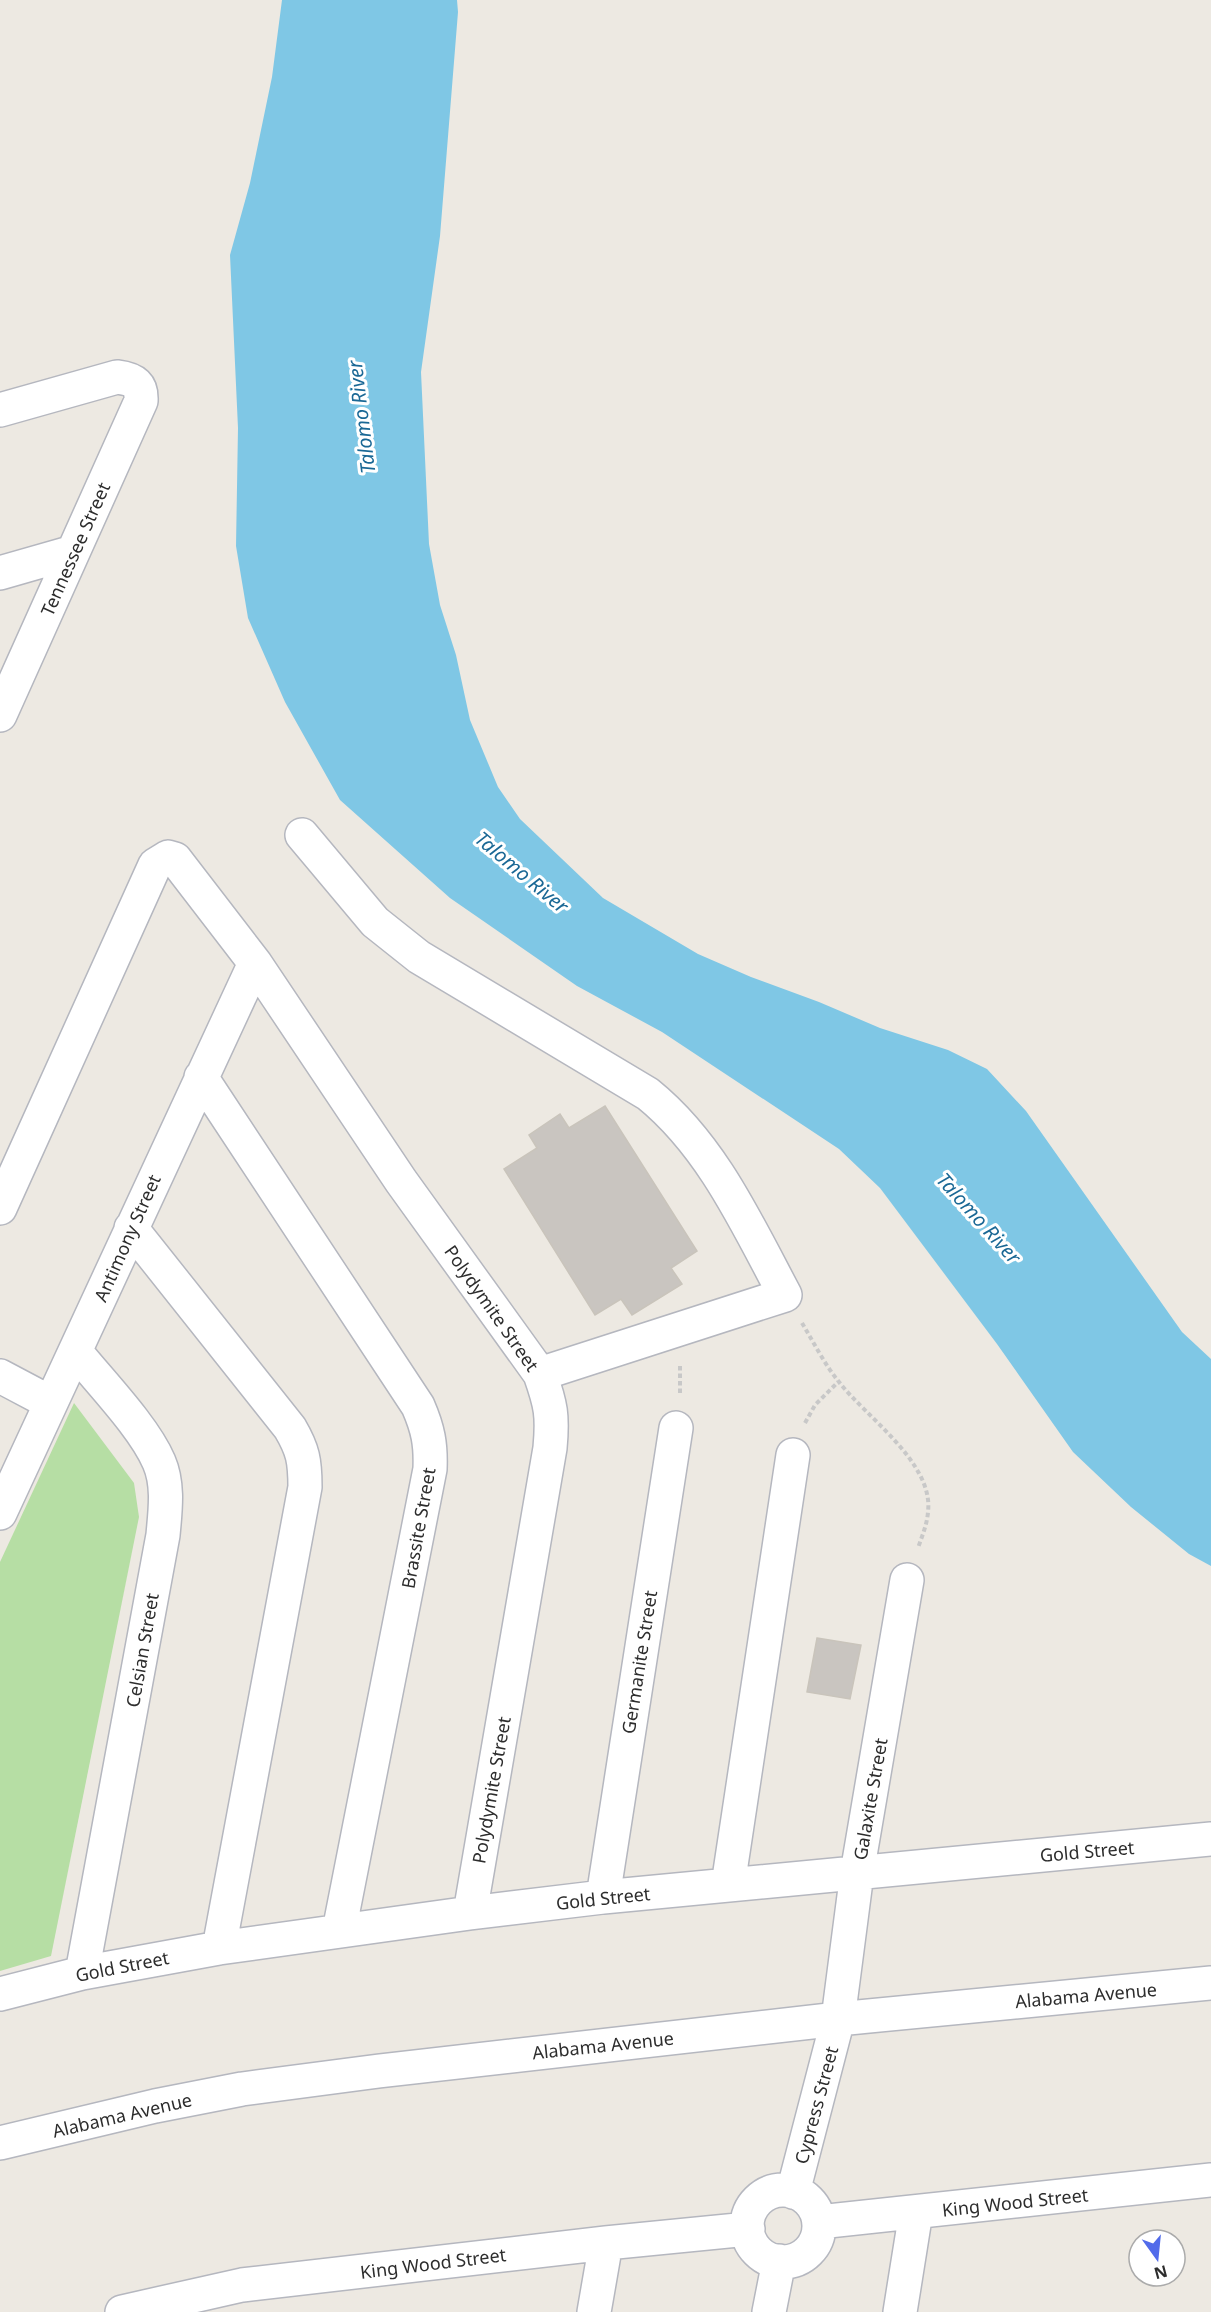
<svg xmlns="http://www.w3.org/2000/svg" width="1211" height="2312" font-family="'Noto Sans',sans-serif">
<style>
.green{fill:#b6dea4}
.water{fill:#7fc7e5}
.building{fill:#c9c5c0;stroke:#c9c4bb;stroke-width:1.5}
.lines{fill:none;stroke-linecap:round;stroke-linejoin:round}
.minor-casing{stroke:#b5b7bf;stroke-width:36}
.path{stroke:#c8c8c8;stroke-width:4;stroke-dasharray:4.5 3;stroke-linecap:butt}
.minor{stroke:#fff;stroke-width:33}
.labels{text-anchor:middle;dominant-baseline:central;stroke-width:6;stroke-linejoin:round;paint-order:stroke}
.street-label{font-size:18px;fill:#2d2d2d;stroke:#fff}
.water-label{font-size:20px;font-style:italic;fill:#1a6895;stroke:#fff}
</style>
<rect width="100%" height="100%" fill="#ede9e2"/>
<!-- green -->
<path class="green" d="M74,1403L134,1483L139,1517L51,1956L0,1971V1562Z"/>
<!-- water -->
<path class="water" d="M282,0H457L458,12L440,236L421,372L429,544L440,605L456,655L470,720L498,787L520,819L603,898L698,954L751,977L819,1002L880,1028L948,1050L987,1069L1026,1111L1182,1332L1211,1359V1566L1189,1554L1131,1507L1073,1452L997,1344L880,1188L839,1149L662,1032L577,986L450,898L340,800L285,702L248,618L236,546L238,428L230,255L250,183L272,77Z"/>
<!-- building -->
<path class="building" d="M605,1106L697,1251L671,1268L682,1284L632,1315L621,1299L595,1315L504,1169L537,1148L529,1135L560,1114L569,1128Z
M817,1638L861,1645L850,1699L807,1692Z"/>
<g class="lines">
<defs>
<path id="minor" d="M0,410L117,377C134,379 142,384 141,401L0,715
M0,573L73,552
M302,835L375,922L419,957L648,1094C712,1146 747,1224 785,1295L540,1374
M201,1077L418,1406C428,1429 431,1444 430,1469L339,1931
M0,1208L155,865L168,857L175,859L255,963L401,1181L540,1374C551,1405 553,1416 550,1448L470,1913
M131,1228L290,1428C303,1450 305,1461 305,1487L219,1948
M76,1352C101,1383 144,1427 159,1462C169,1485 165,1512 163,1535L82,1973
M0,1376L51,1403
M0,1513L255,963
M728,1885L793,1455
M603,1897L676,1428
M0,1994L82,1973L219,1948L470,1913L603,1897L1211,1839
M0,2143L155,2106L242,2089L379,2071L838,2019L1211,1983
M747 2226a36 36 0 1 1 72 0a36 36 0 1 1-72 0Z
M793,2192L838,2019L857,1873L907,1580
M819,2222L1211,2180
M122,2312L242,2285L606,2243L748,2229
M594,2312L606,2243
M769,2312L779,2261
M900,2312L916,2212"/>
</defs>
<!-- minor casing -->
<use href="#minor" class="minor-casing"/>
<!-- path -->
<path class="path" d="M802,1323C814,1343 825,1365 839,1382C866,1417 934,1463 928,1512C927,1525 922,1536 918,1548
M680,1366V1394
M805,1423L815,1405L838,1382"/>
<!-- minor -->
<use href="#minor" class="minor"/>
</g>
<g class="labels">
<!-- street labels -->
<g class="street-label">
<text transform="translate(75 549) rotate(-66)">Tennessee Street</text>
<text transform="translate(127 1238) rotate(-66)">Antimony Street</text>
<text transform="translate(492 1308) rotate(55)">Polydymite Street</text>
<text transform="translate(418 1528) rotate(-80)">Brassite Street</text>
<text transform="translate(142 1650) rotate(-80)">Celsian Street</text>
<text transform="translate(639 1662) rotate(-81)">Germanite Street</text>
<text transform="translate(491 1790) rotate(-80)">Polydymite Street</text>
<text transform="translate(870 1799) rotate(-80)">Galaxite Street</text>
<text transform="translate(1087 1851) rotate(-5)">Gold Street</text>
<text transform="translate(603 1898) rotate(-6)">Gold Street</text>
<text transform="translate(122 1966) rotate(-11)">Gold Street</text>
<text transform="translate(1086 1995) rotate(-5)">Alabama Avenue</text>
<text transform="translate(603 2045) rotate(-6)">Alabama Avenue</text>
<text transform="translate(816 2105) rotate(-75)">Cypress Street</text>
<text transform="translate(122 2115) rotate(-13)">Alabama Avenue</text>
<text transform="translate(1015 2202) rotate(-6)">King Wood Street</text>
<text transform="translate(433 2263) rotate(-7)">King Wood Street</text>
</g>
<!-- water labels -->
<g class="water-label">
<text transform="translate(361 417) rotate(-97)">Talomo River</text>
<text transform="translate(522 872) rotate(40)">Talomo River</text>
<text transform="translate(979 1218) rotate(48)">Talomo River</text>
</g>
</g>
<!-- north arrow -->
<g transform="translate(1157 2258) rotate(165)"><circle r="28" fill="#ffffff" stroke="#ababab" stroke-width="1.5"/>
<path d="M0-4.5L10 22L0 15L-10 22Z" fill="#526bea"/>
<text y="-9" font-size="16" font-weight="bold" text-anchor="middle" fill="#2d2d2d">N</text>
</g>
</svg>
